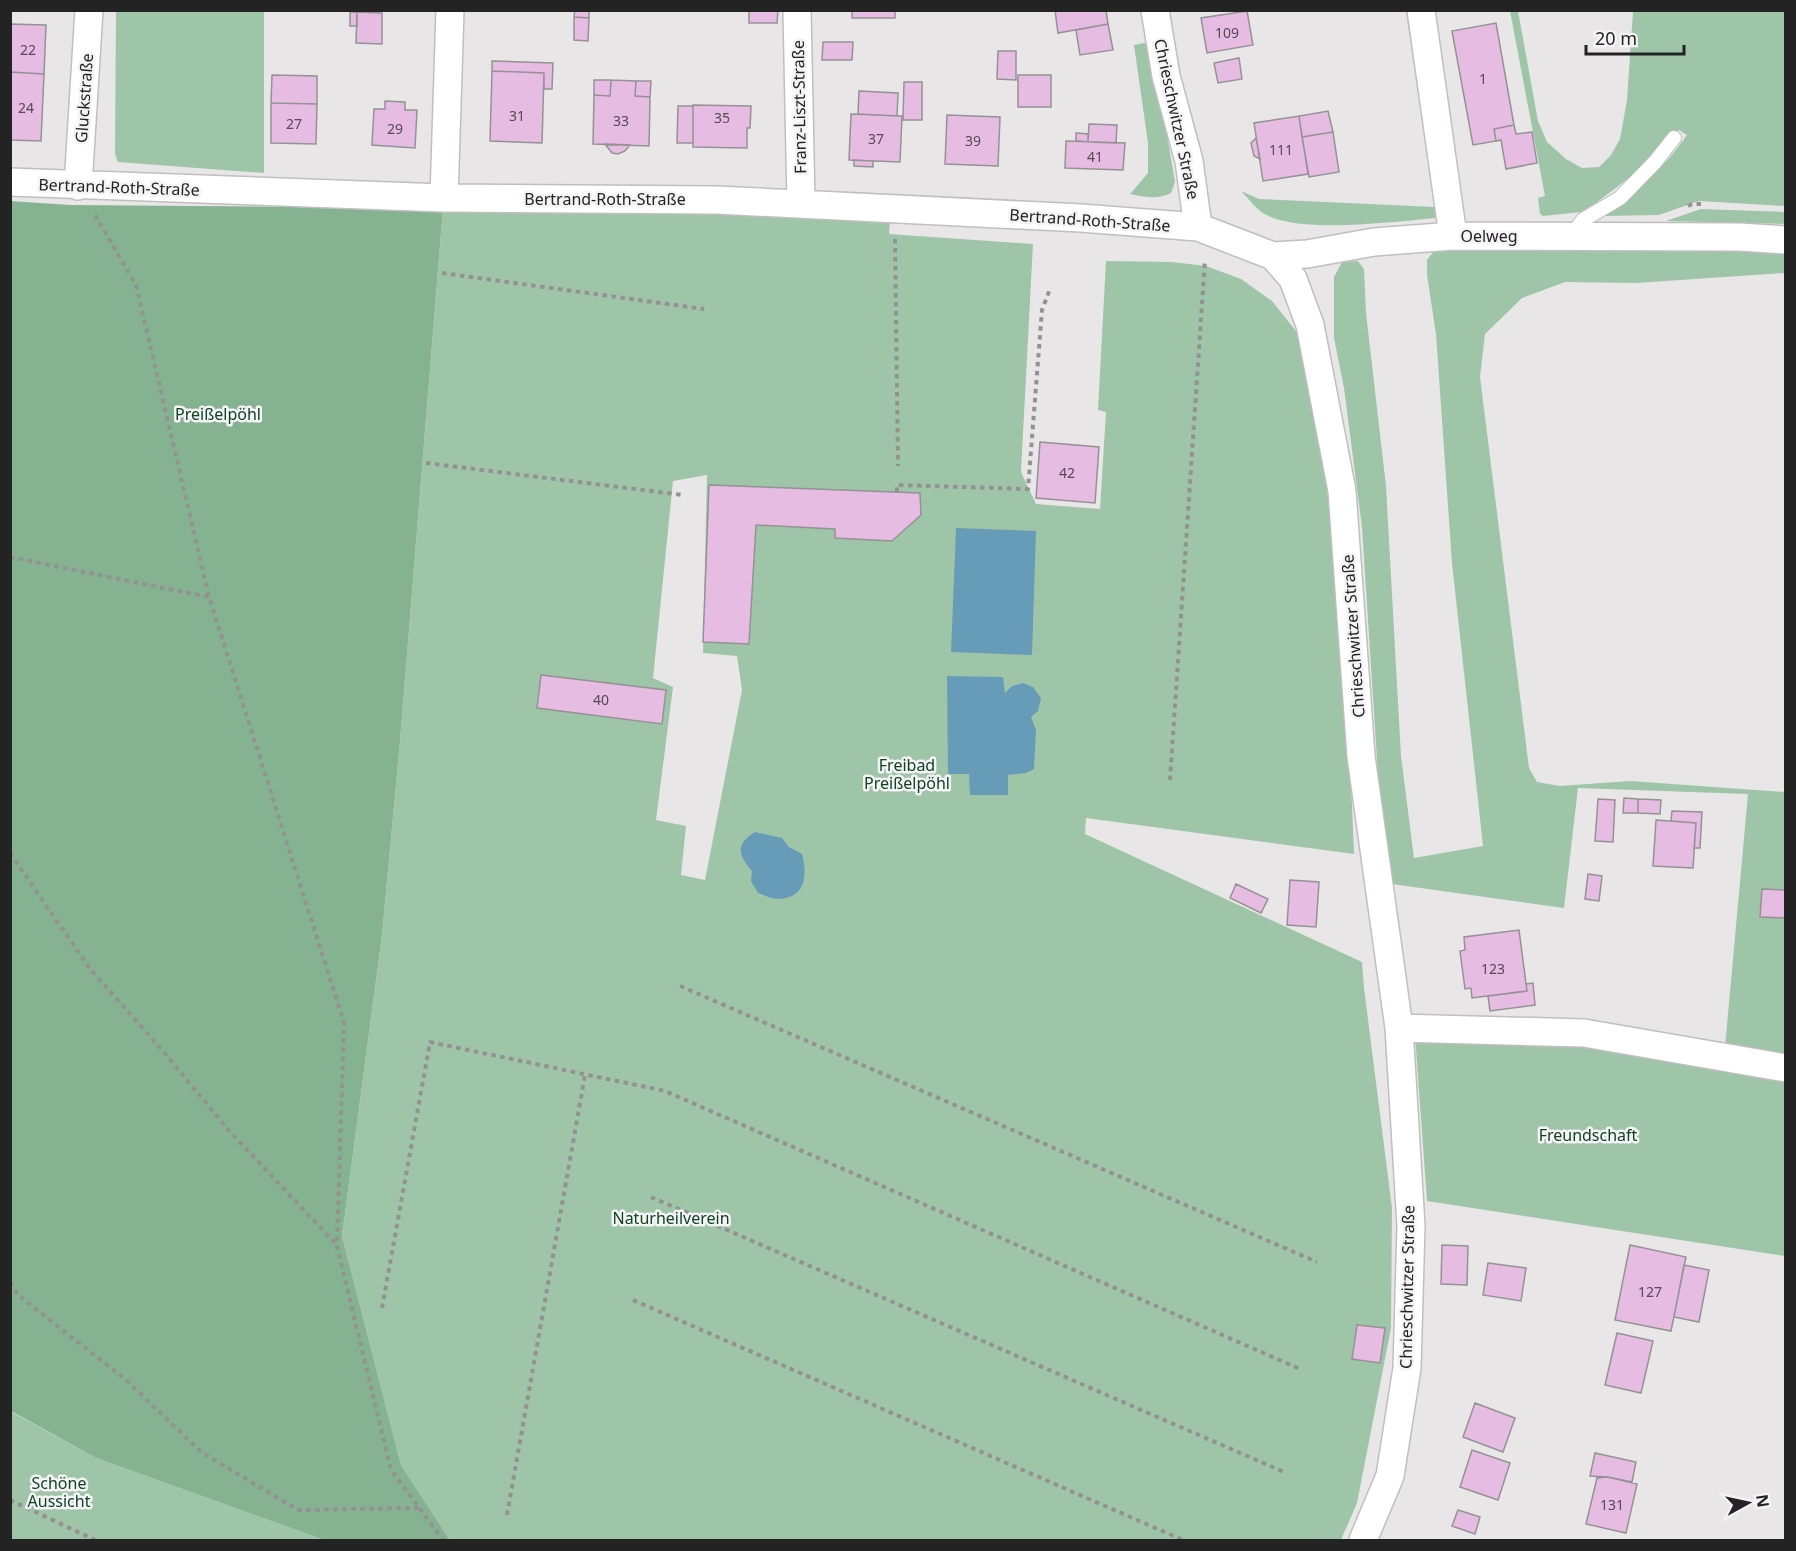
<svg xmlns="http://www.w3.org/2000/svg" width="1796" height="1551" font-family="'Noto Sans',sans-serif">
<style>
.green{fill:#9fc5a8;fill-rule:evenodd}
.forest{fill:#85b391}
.water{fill:#679cb8}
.building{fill:#e6bce3;stroke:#949294;stroke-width:1.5}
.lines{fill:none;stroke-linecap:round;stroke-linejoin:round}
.lane-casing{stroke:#c1bec0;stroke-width:16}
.street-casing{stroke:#c1bec0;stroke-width:30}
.path{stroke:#939192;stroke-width:4;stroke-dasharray:4.5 4.5;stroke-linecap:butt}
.lane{stroke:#fff;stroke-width:14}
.street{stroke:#fff;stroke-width:27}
.labels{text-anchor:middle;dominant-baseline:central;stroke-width:5;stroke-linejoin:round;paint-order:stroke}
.number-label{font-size:14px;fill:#544954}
.street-label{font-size:16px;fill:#242324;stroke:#f6f3f6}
.park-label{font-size:16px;fill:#0c4322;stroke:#f6f3f6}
</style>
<rect width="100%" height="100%" fill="#e9e6e8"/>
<!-- green -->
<path class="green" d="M116,11H264V173L118,162L115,154Z
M1406,11H1410L1438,218C1397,221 1292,236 1260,211C1253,205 1247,197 1241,191L1259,199L1435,207Z
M1510,11H1518L1538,121L1547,142L1566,159L1582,168L1599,167L1611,155L1620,139L1627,100L1633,11H1785V206L1699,201L1659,215L1605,216L1606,210C1638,191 1666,166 1687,135L1679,130L1629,178L1597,202L1581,212L1543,216L1540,214L1538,198L1545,196Z
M1144,43L1152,47L1175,182L1171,193C1158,200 1145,197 1130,194L1148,173V143L1134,45Z
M443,208L890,219L889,234L1033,244L1021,472L1036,504L1100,509L1106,412L1098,410L1106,261L1171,262L1206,266L1241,279L1272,301L1296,331L1310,366L1334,483L1349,733L1354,854L1086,818L1085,834L1362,962L1364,988L1392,1208L1391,1328L1357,1503L1341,1540H450L401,1465L342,1236L382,935L400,741ZM707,475L703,653L737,656L742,690L705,880L681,875L686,826L656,820L673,687L653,678L673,481Z
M1701,209L1785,212V224L1666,221Z
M1475,246H1785V273L1636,283L1565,282L1522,298L1485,334L1480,377L1529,768L1537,782L1560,786L1630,781L1785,792V1057L1725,1047L1748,794L1578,788L1564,908L1385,883L1362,527L1344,388L1334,338V277L1342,262L1358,261L1364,269L1366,313L1386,486L1401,756L1414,858L1483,846L1452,563L1436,334L1427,275V260L1434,251Z
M1415,1035L1592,1044L1785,1079V1256L1427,1201Z
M10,1411L96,1458L324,1540H11Z"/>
<!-- forest -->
<path class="forest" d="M10,201L70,205L443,208L400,741L382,935L342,1236L401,1465L450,1540H324L96,1458L11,1411Z"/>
<!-- water -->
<path class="water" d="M956,528L1036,531L1032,655L951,652Z
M947,676L1003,677L1005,693L1012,686L1023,683L1033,687L1041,698L1038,711L1031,717L1036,730L1034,769L1026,773L1008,775V795H970L969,774H948Z
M755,832L782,838L789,847L802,854C808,876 805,899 777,899C771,899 764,895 758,893L751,881L752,871C738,855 735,844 755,832Z"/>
<!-- building -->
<path class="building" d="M575,10H589V18L574,17Z
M749,10H778L777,23H749Z
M852,10H895V18H852Z
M1055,10H1106L1108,24L1058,33Z
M1247,11L1253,45L1207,53L1201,18Z
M350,12H357V26H350Z
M357,12L382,13V44L356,43Z
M574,17L589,18L588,41L574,40Z
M1496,23L1514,125L1494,129L1496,141L1473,145L1452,31Z
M10,24L46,25L44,74L10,72Z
M1108,24L1113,50L1080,55L1076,30Z
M823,42H853L852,60H822Z
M998,51H1016V80L997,79Z
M1239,58L1242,79L1218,83L1214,63Z
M492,61L553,63L552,89H544V73L492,71Z
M492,71L544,73L542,143L490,141Z
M10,72L44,74L41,141L10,140Z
M272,75L317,76V104L271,103Z
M1018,75H1051V107H1018Z
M594,80H611L610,96L594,95Z
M611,80L636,81L635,96L650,97L649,146L593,144L594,95L610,96Z
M636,81H651L650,97L635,96Z
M904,82H922V120H903Z
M859,91L898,93L897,116L858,114Z
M385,101L405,102V110H417L415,148L372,145L374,109H385Z
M271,103L317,104L316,144L271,143Z
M693,105L751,106L750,128H747V148L693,147Z
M678,106H693V143H677Z
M1328,111L1333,132L1302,137L1299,116Z
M851,114L902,116L900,162L849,160Z
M947,115L1000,117L998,166L945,164Z
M1299,116L1308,174L1263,181L1254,123Z
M1089,124L1117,125L1116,143L1088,142Z
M1514,125L1516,134L1532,132L1537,163L1506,169L1501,140L1496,141L1494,129Z
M1333,132L1339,172L1309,177L1302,137Z
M1076,133L1088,134V142L1076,141Z
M1256,138L1260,159L1254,156L1251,143Z
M1066,141L1125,143L1123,170L1065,168Z
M605,144L630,145L625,151L618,154L612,153Z
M854,160L873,161V167L854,166Z
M1040,442L1099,447L1095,503L1036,498Z
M709,485L920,493L921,515L892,541L835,538V529L756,525L749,644L703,642Z
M541,675L666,690L662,724L537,708Z
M1624,798L1638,799V813H1623Z
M1598,799L1615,800L1613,842L1595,841Z
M1638,799L1661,800L1660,814L1638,813Z
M1672,811L1702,812L1700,848H1694L1696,823L1671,821Z
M1656,820L1696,823L1693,868L1653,866Z
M1588,874L1602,876L1599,901L1585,899Z
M1290,880L1319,882L1316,927L1287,925Z
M1236,884L1268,899L1261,913L1230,898Z
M1762,889L1786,890V918L1760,917Z
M1519,930L1527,991L1472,998L1471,988L1465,989L1460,951L1465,950L1464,937Z
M1533,983L1535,1005L1490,1011L1488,996L1527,991L1526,984Z
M1442,1245L1468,1246L1467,1285L1441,1284Z
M1630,1245L1686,1257L1671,1331L1615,1320Z
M1488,1263L1526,1268L1521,1301L1483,1295Z
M1684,1265L1709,1270L1699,1322L1674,1317Z
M1357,1325L1385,1328L1380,1363L1352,1359Z
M1617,1333L1653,1341L1641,1393L1605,1385Z
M1475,1403L1515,1418L1503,1452L1463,1437Z
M1472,1450L1510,1463L1498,1500L1460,1487Z
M1595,1453L1636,1462L1632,1482L1608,1477L1590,1476Z
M1608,1477L1637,1484L1626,1533L1586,1524L1597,1478Z
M1458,1510L1480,1517L1475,1534L1452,1526Z"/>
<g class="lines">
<defs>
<path id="lane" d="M1571,236L1583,220L1620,198L1655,162L1674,138"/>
<path id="street" d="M797,10L801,203
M1155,10L1166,76L1189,161L1198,227
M1421,10L1453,236
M10,182L444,198L716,200L1081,218L1198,227L1273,256L1307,254L1374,242L1453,236L1739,237L1786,240
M78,186L89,10
M444,198L450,10
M1273,256L1293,279L1310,325L1342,491L1361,756L1399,1028L1411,1226L1407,1368L1390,1476L1363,1540
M1399,1028L1584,1033L1786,1068"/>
</defs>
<!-- lane casing -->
<use href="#lane" class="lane-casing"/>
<!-- street casing -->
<use href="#street" class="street-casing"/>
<!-- path -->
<path class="path" d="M1688,206L1692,204H1704
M95,215L136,285L209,597L344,1023L337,1246L391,1470L443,1540
M895,239L898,466
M442,273L704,309
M426,463L683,495
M897,492V485L1028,489L1042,310L1050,289
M10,557L209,597
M1170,780L1205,260
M10,853L90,969L163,1051L231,1133L337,1245
M680,986L1317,1262
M651,1197L1284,1472
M10,1282L18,1295L125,1379L201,1452L298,1510L419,1508
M633,1300L1183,1540
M382,1308L430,1042L665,1091L1300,1369
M10,1500L95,1540
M507,1515L585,1075"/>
<!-- lane -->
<use href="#lane" class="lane"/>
<!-- street -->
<use href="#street" class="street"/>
</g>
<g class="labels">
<!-- number labels -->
<g class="number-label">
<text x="1227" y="32">109</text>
<text x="28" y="49">22</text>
<text x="1483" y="78">1</text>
<text x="26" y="107">24</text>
<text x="517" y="115">31</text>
<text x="722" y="117">35</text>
<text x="621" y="120">33</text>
<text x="294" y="123">27</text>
<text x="395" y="128">29</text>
<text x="876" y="138">37</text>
<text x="973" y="140">39</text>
<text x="1281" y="149">111</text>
<text x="1095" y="156">41</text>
<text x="1067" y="472">42</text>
<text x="601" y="699">40</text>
<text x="1493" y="968">123</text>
<text x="1650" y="1291">127</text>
<text x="1612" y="1504">131</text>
</g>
<!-- street labels -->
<g class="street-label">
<text transform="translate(84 98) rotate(-86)">Gluckstraße</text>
<text transform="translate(799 107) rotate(-91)">Franz-Liszt-Straße</text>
<text transform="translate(1177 119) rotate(78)">Chrieschwitzer Straße</text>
<text transform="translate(119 187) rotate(2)">Bertrand-Roth-Straße</text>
<text x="605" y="199">Bertrand-Roth-Straße</text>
<text transform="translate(1090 220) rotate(4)">Bertrand-Roth-Straße</text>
<text x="1489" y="236">Oelweg</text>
<text transform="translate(1353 636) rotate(-94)">Chrieschwitzer Straße</text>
<text transform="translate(1407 1287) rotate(-89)">Chrieschwitzer Straße</text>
</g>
<!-- park labels -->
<g class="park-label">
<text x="218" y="414">Preißelpöhl</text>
<text x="907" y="765">Freibad<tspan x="907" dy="18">Preißelpöhl</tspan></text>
<text x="1588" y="1135">Freundschaft</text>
<text x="671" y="1218">Naturheilverein</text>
<text x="59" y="1483">Schöne<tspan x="59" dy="18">Aussicht</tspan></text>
</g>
</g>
<!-- border -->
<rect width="1796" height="1551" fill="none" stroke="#242324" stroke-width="24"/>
<!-- north arrow -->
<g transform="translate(1748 1503) rotate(82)" stroke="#f6f3f6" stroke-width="4.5" paint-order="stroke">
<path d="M0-4.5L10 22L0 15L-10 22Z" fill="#242324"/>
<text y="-9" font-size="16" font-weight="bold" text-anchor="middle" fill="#242324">N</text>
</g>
<!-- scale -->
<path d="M1586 45v9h98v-9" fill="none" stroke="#242324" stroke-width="3"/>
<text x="1595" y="45" font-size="18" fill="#242324" stroke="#f6f3f6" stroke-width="4.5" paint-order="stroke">20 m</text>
</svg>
